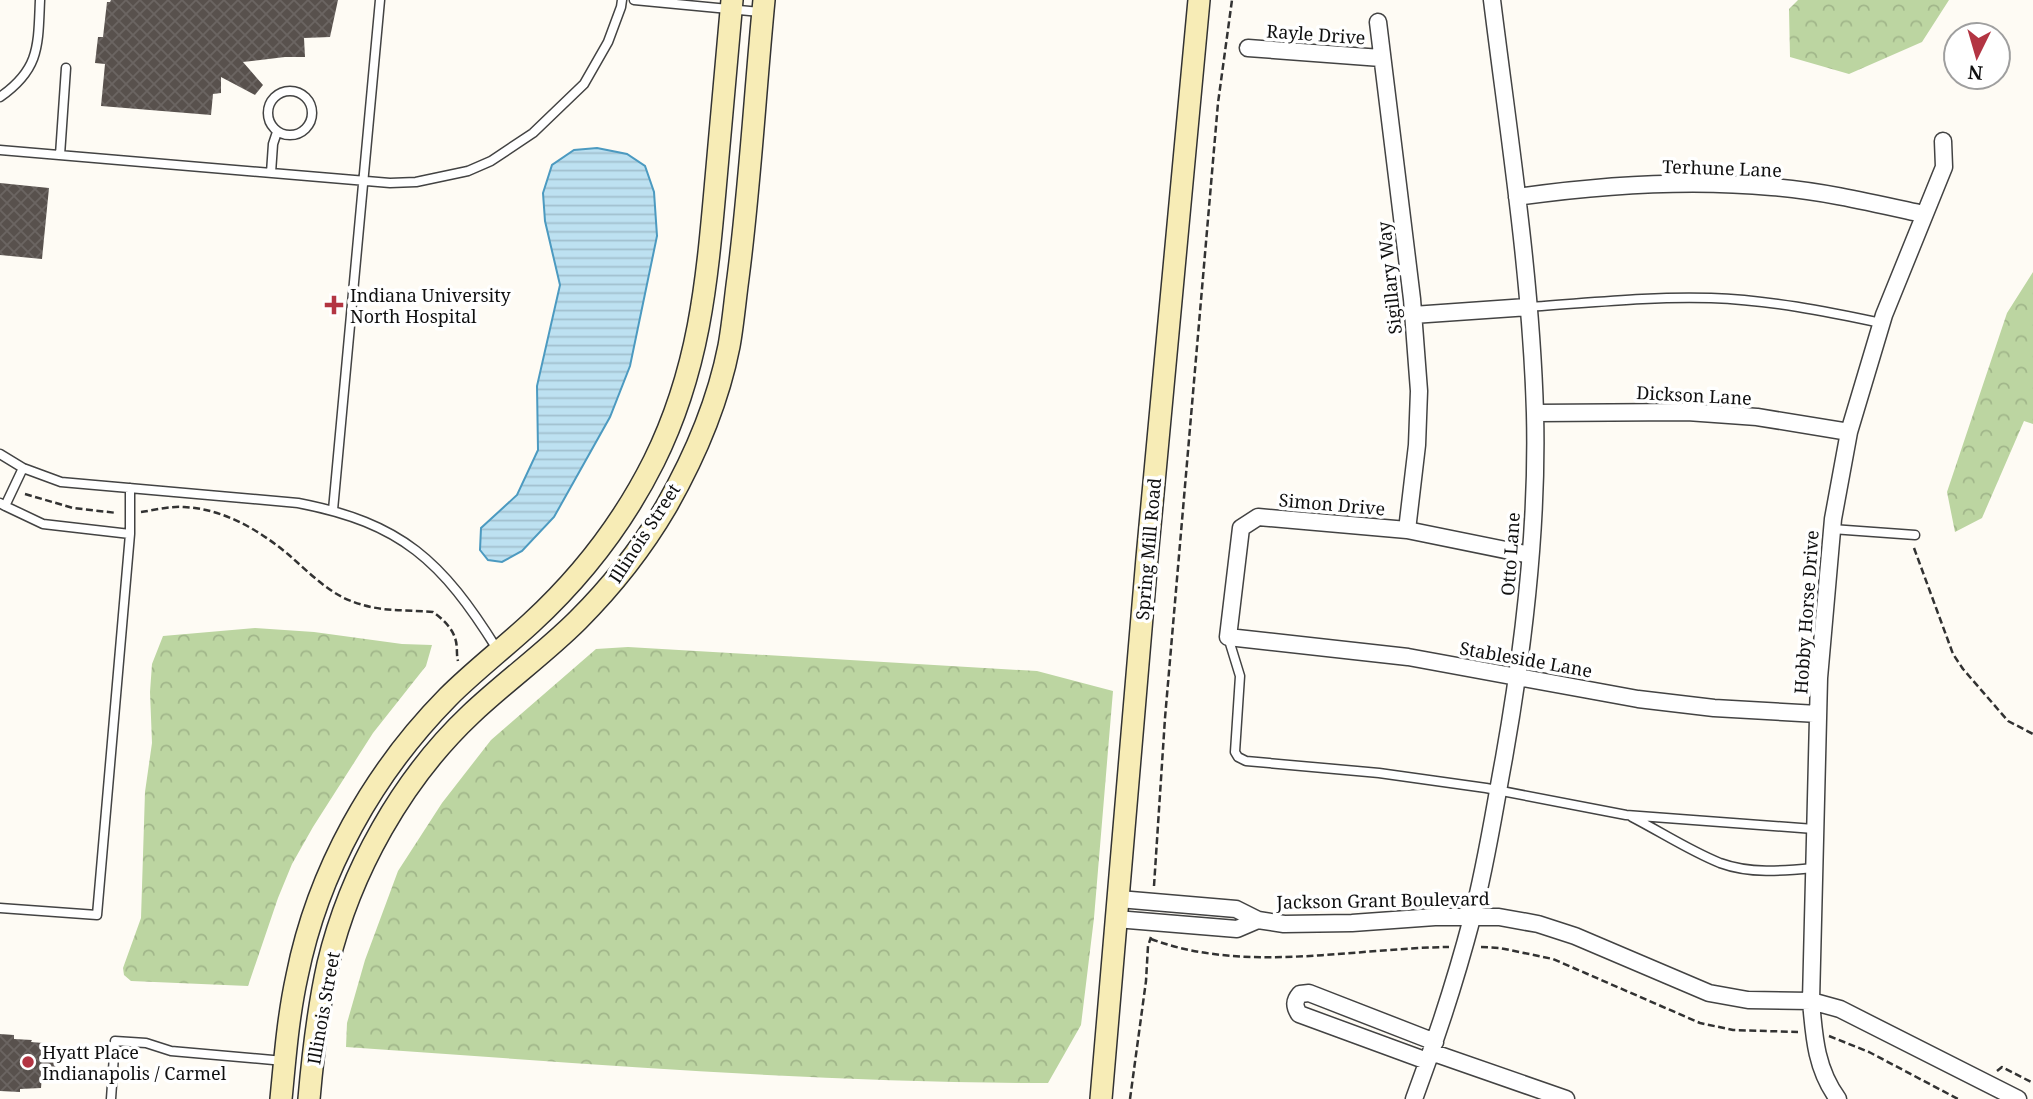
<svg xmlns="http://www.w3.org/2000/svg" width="2033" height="1099" font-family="'Noto Serif',serif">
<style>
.forest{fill:url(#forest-crowns)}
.water{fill:url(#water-rules);stroke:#4c9ac0;stroke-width:2}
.building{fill:url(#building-cross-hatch)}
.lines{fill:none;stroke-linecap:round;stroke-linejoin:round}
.lane-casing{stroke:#434343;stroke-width:11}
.street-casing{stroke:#434343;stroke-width:19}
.secondary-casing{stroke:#323232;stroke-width:24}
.path{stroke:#323232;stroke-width:2.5;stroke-dasharray:7 3.5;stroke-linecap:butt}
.lane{stroke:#fff;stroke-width:8}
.street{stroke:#fff;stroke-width:16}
.secondary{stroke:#f7ecb6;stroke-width:21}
.poi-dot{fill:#b33543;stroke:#fff;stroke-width:2.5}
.labels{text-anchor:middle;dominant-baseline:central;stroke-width:7;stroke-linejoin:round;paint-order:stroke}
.street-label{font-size:18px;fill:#101010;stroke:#fff}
.poi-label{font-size:18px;fill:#101010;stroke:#fff;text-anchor:start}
</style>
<defs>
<pattern id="forest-crowns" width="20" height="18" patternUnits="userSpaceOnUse" patternTransform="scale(1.75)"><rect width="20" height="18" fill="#bcd5a1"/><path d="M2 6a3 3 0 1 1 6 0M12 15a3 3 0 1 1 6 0" fill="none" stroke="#a1b68a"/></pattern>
<pattern id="water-rules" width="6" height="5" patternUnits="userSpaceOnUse" patternTransform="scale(1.75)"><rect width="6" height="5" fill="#bde1f1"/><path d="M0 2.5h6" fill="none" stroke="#a1c0ce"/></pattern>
<pattern id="building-cross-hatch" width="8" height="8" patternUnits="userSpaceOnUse" patternTransform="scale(1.75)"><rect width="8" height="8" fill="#58514d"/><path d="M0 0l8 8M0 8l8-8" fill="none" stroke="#6b6562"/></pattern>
</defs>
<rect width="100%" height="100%" fill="#fefbf4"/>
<!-- forest -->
<path class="forest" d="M1798,0H1949L1922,42L1849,74L1790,57L1789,9Z
M2033,272V424L2024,421L1982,518L1955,532L1947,492L2007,313Z
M255,628L314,632L402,644L432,645L426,666L373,733L313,827L292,864L278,898L248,986L131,981L124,975L123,968L141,918L145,792L152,743L150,692L152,664L163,636Z
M628,647L1037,671L1113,691L1094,918L1081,1025L1048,1083C813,1083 580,1063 346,1047L347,1023L365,960L398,871L442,803L491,740L596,649Z"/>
<!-- water -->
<path class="water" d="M597,148L627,154L645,166L654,192L657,236L630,366L610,417L554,517L522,551L502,562L488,560L480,550L481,528L517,495L538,450L537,386L560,285L545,221L543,193L552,165L574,150Z"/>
<!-- building -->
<path class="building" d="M111,0H338L330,37L304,38L305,57H285L243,62L263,85L255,95L221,77V93L213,94L211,115L101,106L105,64L95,63L98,37H103L107,2H110Z
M0,183L49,188L42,259L0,255Z
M0,1034L14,1035V1039L32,1040L31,1042L43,1043V1047L56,1048L55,1077L42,1076L41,1088L20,1089V1092L0,1091Z"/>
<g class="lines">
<defs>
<path id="lane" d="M634,0L760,12
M268 113a22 22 0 1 1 44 0a22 22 0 1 1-44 0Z
M0,97C40,69 38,46 40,0
M0,150L390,183L416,182L468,171L491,161L533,133L584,84L608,42L621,7L622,0
M60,155L66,68
M271,173L273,144L277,132
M1528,307C1589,303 1650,296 1711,298C1769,300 1825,311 1881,323
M0,454L23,468L61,482L298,503C402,523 442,561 497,649
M0,503L5,506L23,468
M5,506L43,524L130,534
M333,510L380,0
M1832,529L1915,535
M1228,637L1240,676L1235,752L1238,757L1246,761L1379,773L1486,788L1626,815L1814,829
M1632,817C1661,832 1690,851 1720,863C1750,874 1782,871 1813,868
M0,908L97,915L130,534V488
M111,1099L115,1041L146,1043L171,1051L284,1061"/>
<path id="street" d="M1378,22L1412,299L1419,391L1417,445L1407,530
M1248,48L1381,58
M1517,197C1601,185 1687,179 1772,187C1823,191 1873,203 1923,214
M1413,315L1528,307
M1535,413L1687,412L1757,417L1849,432
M1530,555L1407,530L1258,517L1241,528L1228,637L1408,657L1638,699L1714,708L1818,714
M1119,899L1236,909L1258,920L1284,924L1352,923L1435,917H1499L1538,924L1575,936L1709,993L1748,1000L1811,1001L1840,1009L2018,1099
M1116,919L1237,929L1258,920
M1431,1052L1566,1099
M1427,1061L1299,1014C1294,1006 1294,1001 1300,994L1309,993L1435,1042
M1414,1099C1436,1040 1456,979 1472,918C1486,866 1494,811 1504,758C1524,645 1538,528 1535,413C1531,275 1509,137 1492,0
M1838,1099C1816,1069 1814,1037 1811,1001L1819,678L1833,519L1849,432L1884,315L1944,167L1943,141"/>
<path id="secondary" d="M281,1099C285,1058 288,1017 297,976C318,871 373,773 448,697C474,671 504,648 531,623C581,577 624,521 654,461C700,368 707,280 716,179C721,119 727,60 732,0
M309,1099C313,1053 318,1009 328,964C350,872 402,779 471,714C506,681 545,653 578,620C612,586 642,548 666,507C694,458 718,402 729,346C733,324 735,300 738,278C750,186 755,93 764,0
M1101,1099L1147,558L1199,0"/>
</defs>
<!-- lane casing -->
<use href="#lane" class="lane-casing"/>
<!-- street casing -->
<use href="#street" class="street-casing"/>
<!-- secondary casing -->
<use href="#secondary" class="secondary-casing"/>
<!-- path -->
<path class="path" d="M25,494L73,508L117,513
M141,512C155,510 170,506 184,507C224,509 259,530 289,555C306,570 324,588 344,598C377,613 399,609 433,612C442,618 452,628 455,638C458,646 456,654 458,661
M1914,548L1953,654L1963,669L2008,721L2033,734
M1154,886L1165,718L1218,103L1232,0
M1151,939C1244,974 1353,948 1449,947
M1481,947L1500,948L1553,959L1700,1023L1733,1030L1798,1032
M1829,1036L1869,1052L1958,1099
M1997,1071L2002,1067L2033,1083
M1130,1099L1146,981L1148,946L1151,937"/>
<!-- lane -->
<use href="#lane" class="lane"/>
<!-- street -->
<use href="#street" class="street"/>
<!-- secondary -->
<use href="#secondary" class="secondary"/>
</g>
<!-- markers -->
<g class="poi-dot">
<path d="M330.5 294.5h7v7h7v7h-7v7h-7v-7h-7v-7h7z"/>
<circle cx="28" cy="1062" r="7"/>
</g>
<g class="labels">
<!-- street labels -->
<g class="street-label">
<text transform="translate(1316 34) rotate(4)">Rayle Drive</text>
<text transform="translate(1722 168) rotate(2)">Terhune Lane</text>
<text transform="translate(1389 278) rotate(-96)">Sigillary Way</text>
<text transform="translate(1694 395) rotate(3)">Dickson Lane</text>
<text transform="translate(1332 504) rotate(5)">Simon Drive</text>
<text transform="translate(644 533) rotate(-57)">Illinois Street</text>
<text transform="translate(1148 549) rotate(-85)">Spring Mill Road</text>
<text transform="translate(1510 554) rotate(-86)">Otto Lane</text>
<text transform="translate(1806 612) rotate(-86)">Hobby Horse Drive</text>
<text transform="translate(1526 659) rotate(10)">Stableside Lane</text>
<text transform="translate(1383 900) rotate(-1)">Jackson Grant Boulevard</text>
<text transform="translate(323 1008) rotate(-80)">Illinois Street</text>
</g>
<!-- poi labels -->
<g class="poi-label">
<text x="350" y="295">Indiana University<tspan x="350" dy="21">North Hospital</tspan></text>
<text x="42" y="1052">Hyatt Place<tspan x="42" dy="21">Indianapolis / Carmel</tspan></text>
</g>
</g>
<!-- north arrow -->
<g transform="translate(1977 56) rotate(185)"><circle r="33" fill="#ffffff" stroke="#9f9f9f" stroke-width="2"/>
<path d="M0-5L12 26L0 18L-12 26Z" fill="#b33543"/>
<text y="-10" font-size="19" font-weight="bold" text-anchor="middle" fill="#101010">N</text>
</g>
</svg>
